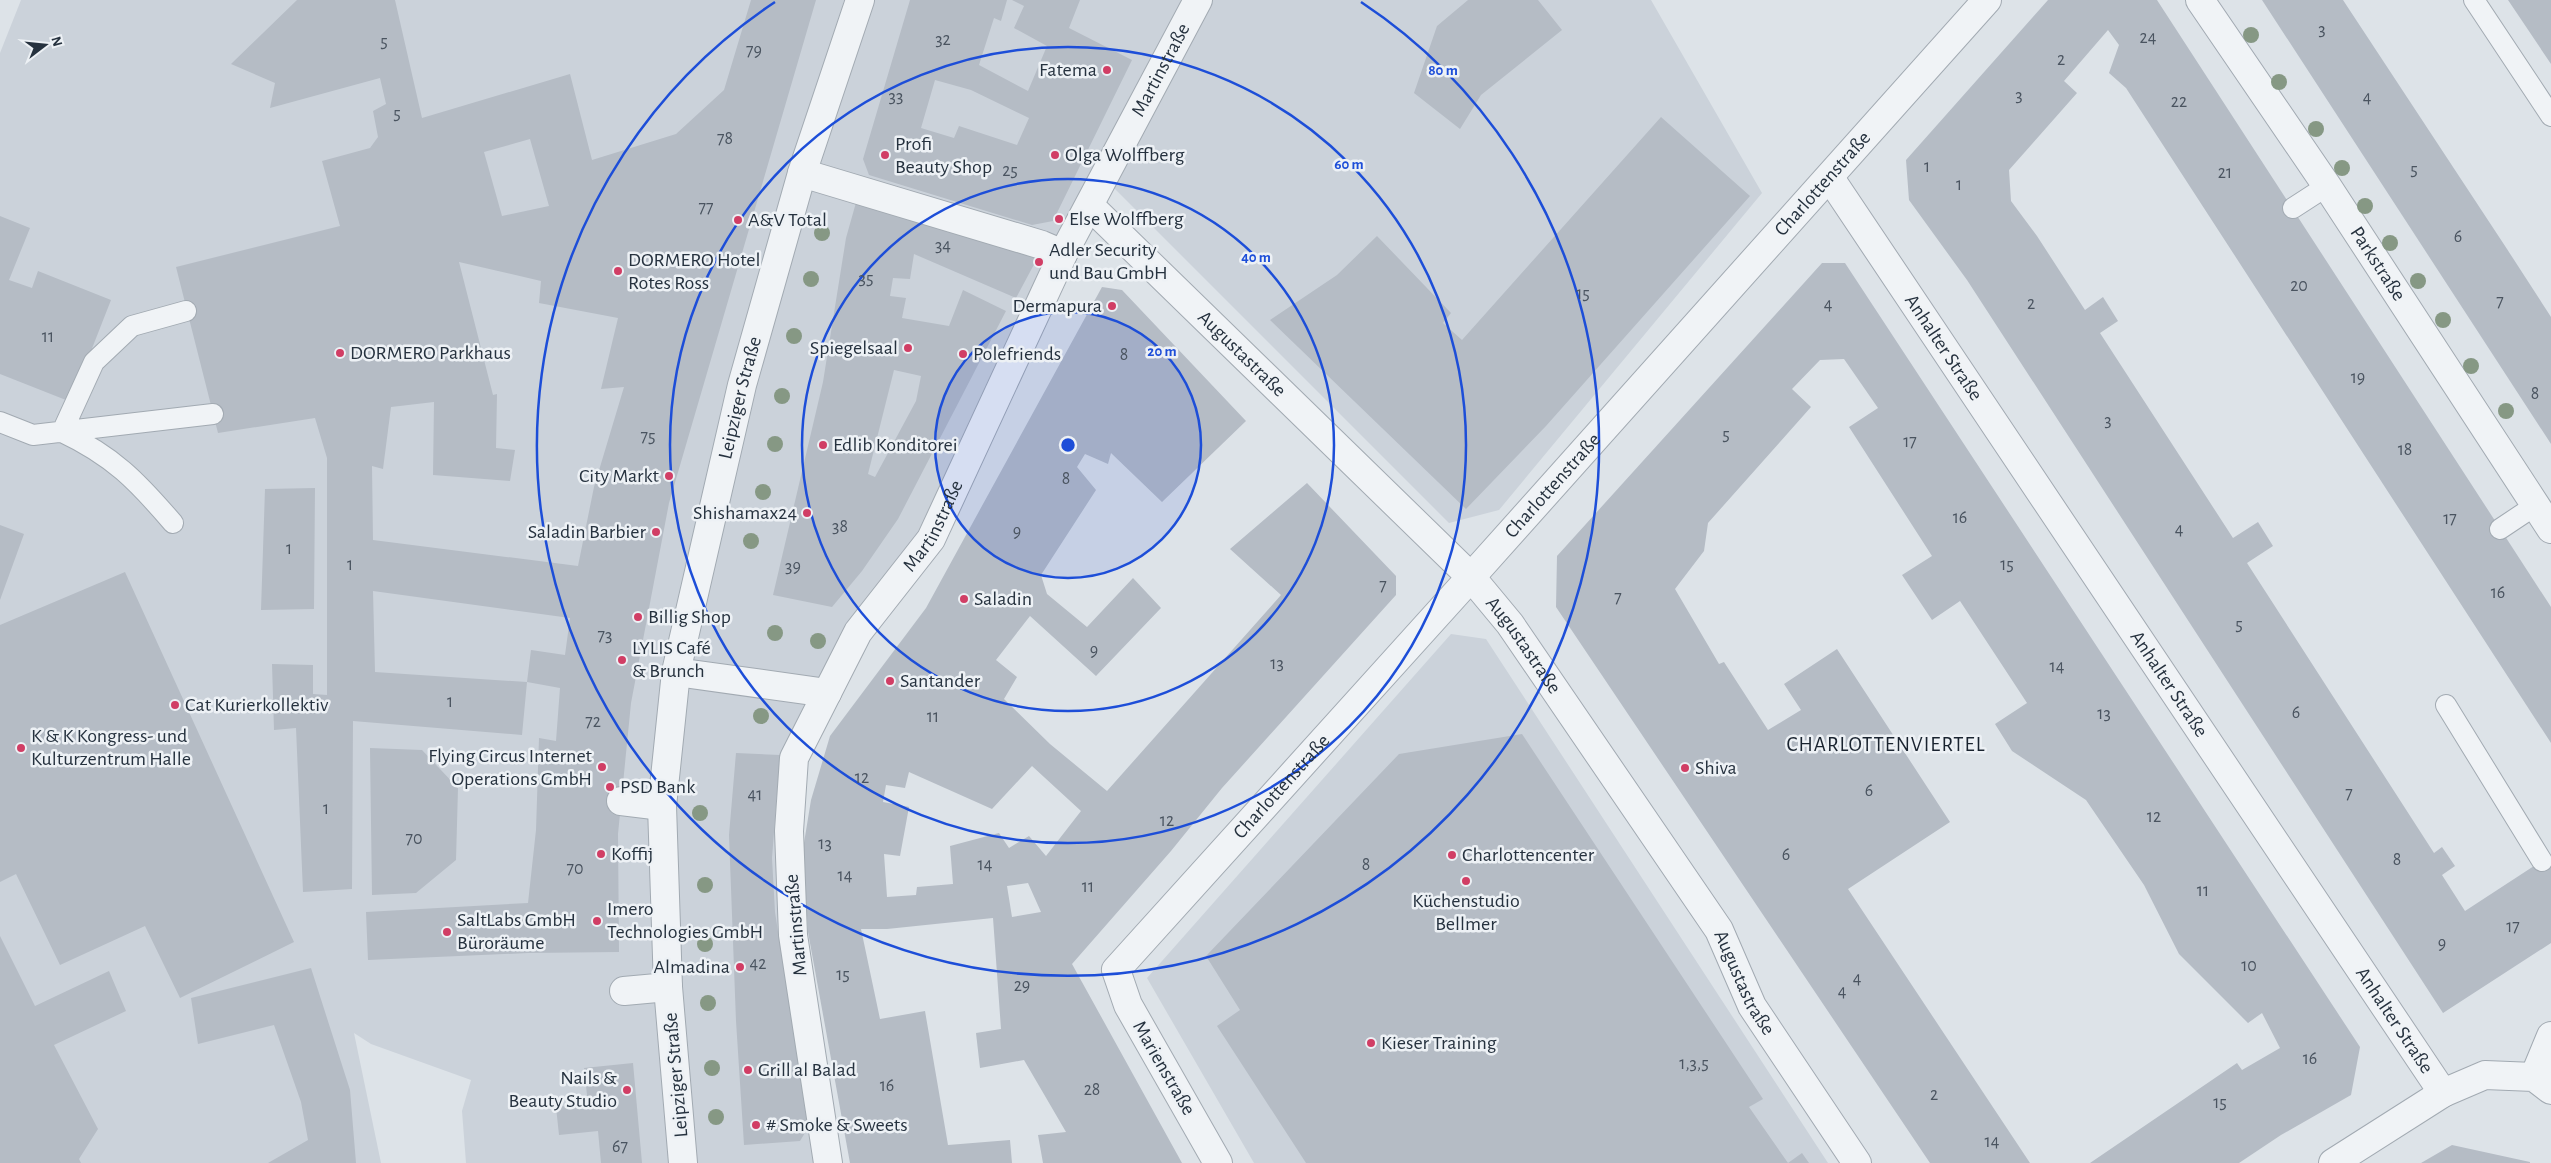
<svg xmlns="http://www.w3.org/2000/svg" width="2551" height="1163" font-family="'Alegreya Sans',sans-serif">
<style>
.built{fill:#cbd2da}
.building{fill:#b5bcc5;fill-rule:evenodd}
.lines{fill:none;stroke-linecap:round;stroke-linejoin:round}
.lane-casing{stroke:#a2aab2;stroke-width:22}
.street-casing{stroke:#a2aab2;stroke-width:30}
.lane{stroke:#f0f3f6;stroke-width:20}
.street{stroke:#f0f3f6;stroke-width:28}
.tree{fill:#869884}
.ring{fill:none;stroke:#1d4ed8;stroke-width:2.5}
.poi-dot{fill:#d13e65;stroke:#edf1f5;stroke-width:2}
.labels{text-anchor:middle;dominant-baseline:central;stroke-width:5;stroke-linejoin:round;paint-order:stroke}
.number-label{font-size:18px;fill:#4a5460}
.poi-label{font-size:20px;fill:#26323f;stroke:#edf1f5;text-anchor:start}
.street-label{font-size:20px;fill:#26323f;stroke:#edf1f5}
.neighbourhood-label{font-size:21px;letter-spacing:1px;fill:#19232f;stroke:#edf1f5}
.centre{fill:#1d4ed8;stroke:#edf1f5;stroke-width:2.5}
.ring-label{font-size:15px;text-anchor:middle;font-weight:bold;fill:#1d4ed8;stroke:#edf1f5;stroke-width:5;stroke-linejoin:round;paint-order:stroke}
</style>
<rect width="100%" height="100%" fill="#dde3e8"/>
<!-- built -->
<path class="built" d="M21,0H844L804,164L860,0H1651L1762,193L1499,510L1449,523L1105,179L931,539L794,758L789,831L833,1163H466L462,1111L471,1080L371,1044L354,1033L381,1163H0V53Z
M1451,634L1486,639L1828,1163H1254L1147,978Z"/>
<!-- building -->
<path class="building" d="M297,0H395L422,118L570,74L592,160L676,134L724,90L751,0H816L669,503L631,703L618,834L619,952L528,953L368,960L366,912L528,903L536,830L539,738L556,741L560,688L527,682L522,735L353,721L352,889L303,892L296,728L274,730L272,664L313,665V694L327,695V458L315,418L218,433L176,267L340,226L322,161L370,148L378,137L373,111L386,104L380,78L270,108L275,83L231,64ZM530,139L549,206L502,216L484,152ZM459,262L541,281L539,303L618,318L601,389L624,387L594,487L578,566L373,540L372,466L383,469L391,407L434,402L433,475L510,481L515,450L496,448L497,394L493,395ZM373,591L570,618L565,655L531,650L527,682L375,672Z
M910,0H1007L1001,21L994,18L979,65L1028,91L1047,46L1014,28L1024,6L1012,0H1080L1069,28L1132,60L1053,221L1032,225L869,175L863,159ZM935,80L971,90L1029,118L1017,145L959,126L954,138L921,128Z
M1468,0H1538L1562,30L1481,95L1460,129L1414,93L1437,26Z
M2048,0H2157L2551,607V743L2126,88L2109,73L2119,45L2108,30L2064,81L2077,93L2009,170L2011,201L2037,236L2085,310L2103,297L2118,321L2100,333L2233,538L2258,522L2273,546L2247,563L2434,853L2442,847L2455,866L2442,875L2465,911L2551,855V943L2443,1013L1967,280L1909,200L1906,160Z
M2262,0H2343L2507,249L2551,317V444Z
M2508,0H2551V64Z
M1661,117L1750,196L1546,426L1466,509L1270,320L1337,275L1377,236L1451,313L1443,323L1462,340Z
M857,199L1038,257L1016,298L914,254L910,279L893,278L890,296L906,298L902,318L949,326L963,290L1006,311L898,519L862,571L832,607L773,595L823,382L846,238ZM894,370L921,376L916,401L875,477L868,474Z
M0,216L30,228L9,280L32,288L38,271L111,300L71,402L0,374Z
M1822,263H1845L2360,1047L2351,1095L2281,1135L2239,1163H2090L2237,1063L2242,1070L2280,1048L2262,1013L2248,1023L2179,954L2144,885L2086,800L2012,751L1995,724L2027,703L1960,601L1932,620L1902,575L1932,556L1849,427L1878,408L1844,359L1820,360L1792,389L1811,407L1708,523L1704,551L1675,589L1719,664L1724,662L1768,730L1801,710L1784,684L1837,649L1950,822L1848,889L2030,1163H1930L1556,607L1557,556Z
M1102,287L1122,290L1246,421L1162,502L1111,453L1108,464L1085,454L1077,467L1096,490L1041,575L1047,594L1087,627L1133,578L1161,608L1096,676L1030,616L996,660L1017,677L1004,699L1050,744L1107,791L1281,595L1230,549L1307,483L1396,576V595L1222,788L1171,851L1072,964L1182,1163H1043L1038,1135L1066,1132L1024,1060L980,1068L976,1033L1001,1029L993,918L887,929H861L880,1019L925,1011L948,1145L1010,1140L1012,1163H850L808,932L803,849L811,800L830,736L926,608ZM1032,766L1081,811L1046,856L1029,836L1009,848L999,833L950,846L953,884L917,887L916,895L887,897L884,854L900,856L909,807L883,802L886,785L905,788L909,772L992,809ZM1028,883L1041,912L1012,917L1007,886Z
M315,488L314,609L261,610L265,489Z
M0,525L24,534L0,600Z
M125,572L294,942L180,998L145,926L60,965L16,874L0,882V625Z
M1522,734L1763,1099L1749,1107L1788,1163L1802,1153L1809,1163H1306L1217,1026L1240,1010L1206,956L1399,754Z
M370,748L422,750L458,788L456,860L416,893L372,895Z
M736,753L780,755L772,858L775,912L808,1128L800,1141L744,1145L736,1021L729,835Z
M0,936L35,1006L109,971L126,1011L54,1045L98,1129L79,1159L81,1163H0Z
M311,968L350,1090L356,1163H268L308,1140L301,1102L274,1025L198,1044L191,998Z
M633,1063L642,1163H601L598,1131L559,1135L556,1107L588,1104L584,1068Z
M2452,1145L2530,1162V1163H2421Z"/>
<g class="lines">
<defs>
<path id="lane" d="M2474,0L2551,116
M2293,208L2327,186
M0,422L33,435L213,414
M62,432L94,362L132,326L186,311
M62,432C113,456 137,481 173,523
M2500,529L2536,505
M2446,705L2542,861"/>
<g id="street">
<path id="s1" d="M2200,0L2327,186L2551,529"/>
<path d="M802,173L1042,245L1063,254"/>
<path id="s2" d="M1830,178L2443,1093"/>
<path id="s3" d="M1090,206L1471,577L1510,624L1719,930L1752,1006L1857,1163"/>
<path d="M676,672L827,693"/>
<path d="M621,801L662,806"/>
<path d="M624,991L668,987"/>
<path d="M2534,1077L2551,1036"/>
<path id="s4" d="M683,1163L668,987L662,806L676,672L742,385L802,173L860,0"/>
<path id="s5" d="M828,1163L793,935L789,831L794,758L858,632L931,539L1063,254L1198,0"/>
<path id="s6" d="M1218,1163L1128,1005L1116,970L1471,577L1987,0"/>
<path d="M2333,1163L2443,1093L2485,1075L2534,1077L2551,1090"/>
</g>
</defs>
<!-- lane casing -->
<use href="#lane" class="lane-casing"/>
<!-- street casing -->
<use href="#street" class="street-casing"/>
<!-- lane -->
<use href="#lane" class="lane"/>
<!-- street -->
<use href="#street" class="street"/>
</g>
<!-- trees -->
<g class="tree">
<circle cx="2251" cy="35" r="8"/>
<circle cx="2279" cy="82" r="8"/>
<circle cx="2316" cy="129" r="8"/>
<circle cx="2342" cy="168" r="8"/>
<circle cx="2365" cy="206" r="8"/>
<circle cx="822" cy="233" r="8"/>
<circle cx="2390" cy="243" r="8"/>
<circle cx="811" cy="279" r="8"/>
<circle cx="2418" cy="281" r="8"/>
<circle cx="2443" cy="320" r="8"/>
<circle cx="794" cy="336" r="8"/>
<circle cx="2471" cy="366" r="8"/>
<circle cx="782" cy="396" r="8"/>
<circle cx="2506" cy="411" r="8"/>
<circle cx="775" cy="444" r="8"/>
<circle cx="763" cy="492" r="8"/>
<circle cx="751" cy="541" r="8"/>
<circle cx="775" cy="633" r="8"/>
<circle cx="818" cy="641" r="8"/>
<circle cx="761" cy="716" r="8"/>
<circle cx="700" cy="813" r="8"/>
<circle cx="705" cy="885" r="8"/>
<circle cx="705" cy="944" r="8"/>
<circle cx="708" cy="1003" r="8"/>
<circle cx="712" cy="1068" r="8"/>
<circle cx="716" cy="1117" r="8"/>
</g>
<!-- distance rings -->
<circle cx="1068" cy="445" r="133" fill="#1d4ed8" fill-opacity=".12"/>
<g class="ring">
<circle cx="1068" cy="445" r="133"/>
<circle cx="1068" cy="445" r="266"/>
<circle cx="1068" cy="445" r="398"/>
<path d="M1361 2A531 531 0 1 1 775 2"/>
</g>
<!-- markers -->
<g class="poi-dot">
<circle cx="1107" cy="70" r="5"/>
<circle cx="885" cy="155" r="5"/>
<circle cx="1055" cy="155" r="5"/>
<circle cx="1059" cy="219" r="5"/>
<circle cx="738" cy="220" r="5"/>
<circle cx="1039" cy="262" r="5"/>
<circle cx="618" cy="271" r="5"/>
<circle cx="1112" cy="306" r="5"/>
<circle cx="908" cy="348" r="5"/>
<circle cx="340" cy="353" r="5"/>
<circle cx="963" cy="354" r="5"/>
<circle cx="823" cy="445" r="5"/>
<circle cx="669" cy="476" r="5"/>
<circle cx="807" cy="513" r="5"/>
<circle cx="656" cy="532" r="5"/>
<circle cx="964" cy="599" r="5"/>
<circle cx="638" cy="617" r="5"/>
<circle cx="622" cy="660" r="5"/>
<circle cx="890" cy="681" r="5"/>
<circle cx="175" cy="705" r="5"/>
<circle cx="21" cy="748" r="5"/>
<circle cx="602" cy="767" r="5"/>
<circle cx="1685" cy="768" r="5"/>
<circle cx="610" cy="787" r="5"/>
<circle cx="601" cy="854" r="5"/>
<circle cx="1452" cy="855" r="5"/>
<circle cx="1466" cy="881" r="5"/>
<circle cx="597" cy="921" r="5"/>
<circle cx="447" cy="932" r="5"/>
<circle cx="740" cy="967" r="5"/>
<circle cx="1371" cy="1043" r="5"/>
<circle cx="748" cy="1070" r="5"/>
<circle cx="627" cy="1090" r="5"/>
<circle cx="756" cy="1125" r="5"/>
</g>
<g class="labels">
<!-- number labels -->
<g class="number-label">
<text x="2322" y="30">3</text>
<text x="2148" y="38">24</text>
<text x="943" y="40">32</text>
<text x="384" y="42">5</text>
<text x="754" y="51">79</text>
<text x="2061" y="60">2</text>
<text x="2019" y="96">3</text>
<text x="896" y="97">33</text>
<text x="2367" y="98">4</text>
<text x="2179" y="102">22</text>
<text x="397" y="114">5</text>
<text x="725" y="139">78</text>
<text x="1927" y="167">1</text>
<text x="2414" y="170">5</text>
<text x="1010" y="171">25</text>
<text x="2225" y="173">21</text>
<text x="1959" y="185">1</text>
<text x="706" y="208">77</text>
<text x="2458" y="237">6</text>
<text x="943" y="246">34</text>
<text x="866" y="279">35</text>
<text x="2299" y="286">20</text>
<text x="1583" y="294">15</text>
<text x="2500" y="302">7</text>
<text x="2031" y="304">2</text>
<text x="1828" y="305">4</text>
<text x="48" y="337">11</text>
<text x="1124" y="355">8</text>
<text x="2358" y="378">19</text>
<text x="2535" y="394">8</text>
<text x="2108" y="421">3</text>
<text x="1726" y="435">5</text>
<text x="648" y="437">75</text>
<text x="1910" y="442">17</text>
<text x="2405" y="450">18</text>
<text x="1066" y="479">8</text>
<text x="1960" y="518">16</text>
<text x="2450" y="519">17</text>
<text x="840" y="527">38</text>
<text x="2179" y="530">4</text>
<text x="1017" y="532">9</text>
<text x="289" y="549">1</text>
<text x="350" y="565">1</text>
<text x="2007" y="565">15</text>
<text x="793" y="567">39</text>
<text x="1383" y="586">7</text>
<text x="2498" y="593">16</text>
<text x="1618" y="598">7</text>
<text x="2239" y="625">5</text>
<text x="605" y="636">73</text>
<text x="1094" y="651">9</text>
<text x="1277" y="664">13</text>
<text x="2057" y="667">14</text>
<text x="450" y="702">1</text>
<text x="2296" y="713">6</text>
<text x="2104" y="714">13</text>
<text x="933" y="717">11</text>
<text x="593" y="722">72</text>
<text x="862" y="778">12</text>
<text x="1869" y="791">6</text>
<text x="2349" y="794">7</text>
<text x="755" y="795">41</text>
<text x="326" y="809">1</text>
<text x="2154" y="817">12</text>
<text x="1167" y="821">12</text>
<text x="414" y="839">70</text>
<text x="825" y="844">13</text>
<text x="1786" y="855">6</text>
<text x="2397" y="860">8</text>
<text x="985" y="865">14</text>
<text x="1366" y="865">8</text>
<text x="575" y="869">70</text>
<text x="845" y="876">14</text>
<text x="1088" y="887">11</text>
<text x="2203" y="891">11</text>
<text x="2513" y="927">17</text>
<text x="2442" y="944">9</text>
<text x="758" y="964">42</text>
<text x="2249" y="966">10</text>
<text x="843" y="975">15</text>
<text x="1857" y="979">4</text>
<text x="1022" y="986">29</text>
<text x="1842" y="992">4</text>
<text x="2310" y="1059">16</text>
<text x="1694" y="1064">1,3,5</text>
<text x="887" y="1086">16</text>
<text x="1092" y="1090">28</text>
<text x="1934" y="1095">2</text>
<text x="2220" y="1103">15</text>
<text x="1992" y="1142">14</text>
<text x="620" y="1147">67</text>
</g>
<!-- poi labels -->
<g class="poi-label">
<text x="1097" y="70" text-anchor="end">Fatema</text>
<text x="895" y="144">Profi<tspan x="895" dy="23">Beauty Shop</tspan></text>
<text x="1065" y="155">Olga Wolffberg</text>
<text x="1069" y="219">Else Wolffberg</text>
<text x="748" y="220">A&amp;V Total</text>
<text x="1049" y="250">Adler Security<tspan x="1049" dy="23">und Bau GmbH</tspan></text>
<text x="628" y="260">DORMERO Hotel<tspan x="628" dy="23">Rotes Ross</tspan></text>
<text x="1102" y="306" text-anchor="end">Dermapura</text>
<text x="898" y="348" text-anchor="end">Spiegelsaal</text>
<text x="350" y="353">DORMERO Parkhaus</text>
<text x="973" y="354">Polefriends</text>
<text x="833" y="445">Edlib Konditorei</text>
<text x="659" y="476" text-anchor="end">City Markt</text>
<text x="797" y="513" text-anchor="end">Shishamax24</text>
<text x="646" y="532" text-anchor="end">Saladin Barbier</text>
<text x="974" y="599">Saladin</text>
<text x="648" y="617">Billig Shop</text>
<text x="632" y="648">LYLIS Café<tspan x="632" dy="23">&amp; Brunch</tspan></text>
<text x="900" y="681">Santander</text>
<text x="185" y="705">Cat Kurierkollektiv</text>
<text x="31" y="736">K &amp; K Kongress- und<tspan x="31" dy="23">Kulturzentrum Halle</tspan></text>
<text x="592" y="756" text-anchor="end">Flying Circus Internet<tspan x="592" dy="23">Operations GmbH</tspan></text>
<text x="1695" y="768">Shiva</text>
<text x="620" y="787">PSD Bank</text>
<text x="611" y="854">Koffij</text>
<text x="1462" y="855">Charlottencenter</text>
<text x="1466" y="901" text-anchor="middle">Küchenstudio<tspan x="1466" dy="23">Bellmer</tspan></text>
<text x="607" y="909">Imero<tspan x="607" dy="23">Technologies GmbH</tspan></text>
<text x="457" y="920">SaltLabs GmbH<tspan x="457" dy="23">Büroräume</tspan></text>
<text x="730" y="967" text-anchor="end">Almadina</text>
<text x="1381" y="1043">Kieser Training</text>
<text x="758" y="1070">Grill al Balad</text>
<text x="617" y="1078" text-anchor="end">Nails &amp;<tspan x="617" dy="23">Beauty Studio</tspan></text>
<text x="766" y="1125"># Smoke &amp; Sweets</text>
</g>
<!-- street labels -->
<g class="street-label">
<text stroke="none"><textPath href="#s5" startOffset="1190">Martinstraße</textPath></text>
<text stroke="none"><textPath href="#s6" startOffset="1276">Charlottenstraße</textPath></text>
<text stroke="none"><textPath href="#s1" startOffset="318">Parkstraße</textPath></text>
<text stroke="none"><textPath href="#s2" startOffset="204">Anhalter Straße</textPath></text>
<text stroke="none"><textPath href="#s3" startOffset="212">Augustastraße</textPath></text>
<text stroke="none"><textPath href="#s4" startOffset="774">Leipziger Straße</textPath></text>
<text stroke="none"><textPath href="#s6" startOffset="871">Charlottenstraße</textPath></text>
<text stroke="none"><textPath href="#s5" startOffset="680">Martinstraße</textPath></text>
<text stroke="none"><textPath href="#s3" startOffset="618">Augustastraße</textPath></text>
<text stroke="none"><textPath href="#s2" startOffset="609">Anhalter Straße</textPath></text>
<text stroke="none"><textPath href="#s6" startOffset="466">Charlottenstraße</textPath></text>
<text transform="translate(796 925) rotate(-95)">Martinstraße</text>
<text stroke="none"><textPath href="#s3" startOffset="1022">Augustastraße</textPath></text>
<text stroke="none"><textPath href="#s2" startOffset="1014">Anhalter Straße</textPath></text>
<text transform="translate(1164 1068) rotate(60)">Marienstraße</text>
<text transform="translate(676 1075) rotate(-95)">Leipziger Straße</text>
</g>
<!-- neighbourhood labels -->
<g class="neighbourhood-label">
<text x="1886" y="744">CHARLOTTENVIERTEL</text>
</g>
</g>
<circle cx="1068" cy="445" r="8" class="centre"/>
<g class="ring-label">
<text x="1443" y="75">80 m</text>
<text x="1349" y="169">60 m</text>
<text x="1256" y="262">40 m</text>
<text x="1162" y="356">20 m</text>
</g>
<!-- north arrow -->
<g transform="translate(45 45) rotate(74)" stroke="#edf1f5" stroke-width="4" paint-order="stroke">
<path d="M0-4L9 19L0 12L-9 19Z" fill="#26323f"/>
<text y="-8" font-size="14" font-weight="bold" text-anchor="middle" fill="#26323f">N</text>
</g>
</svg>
